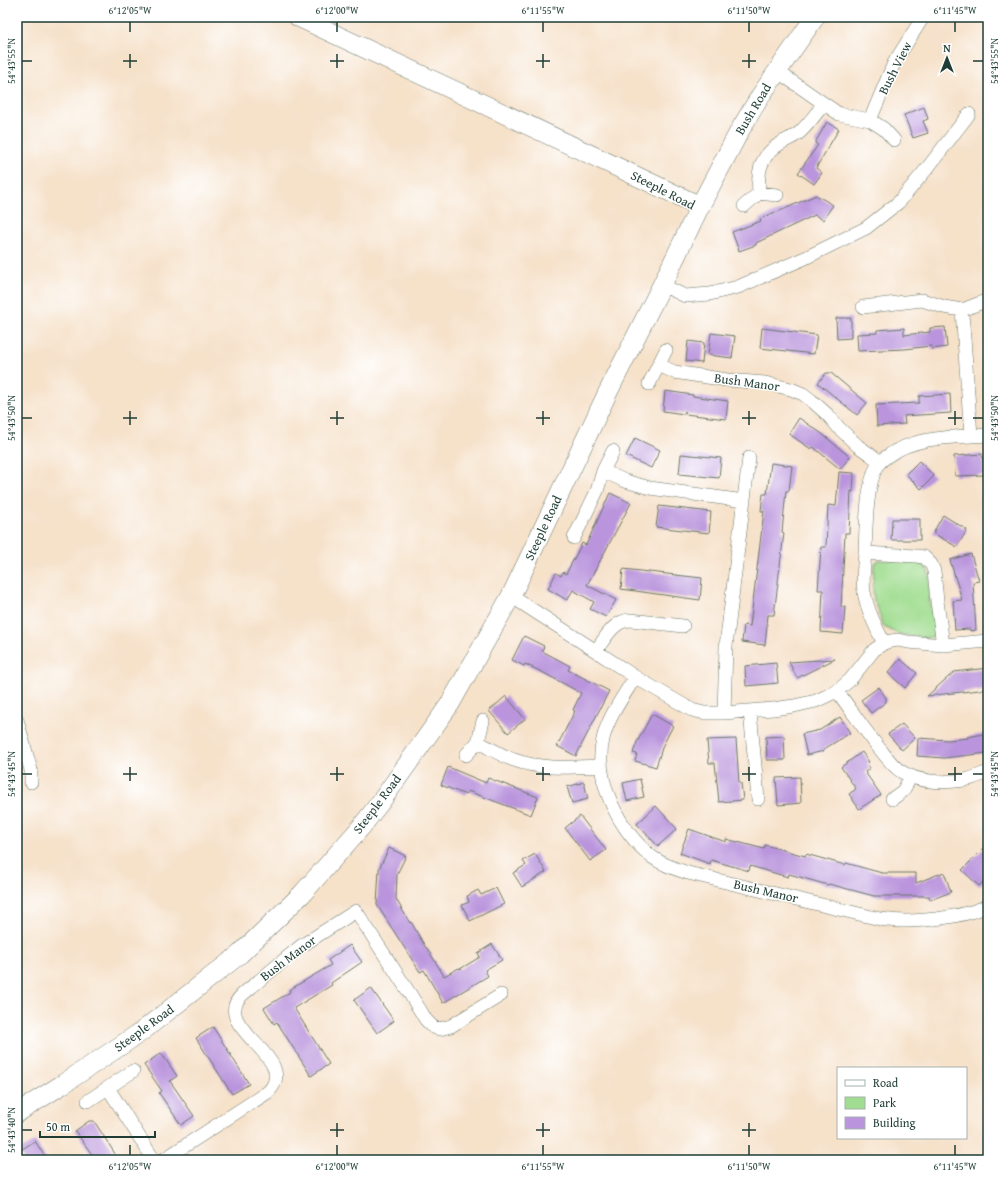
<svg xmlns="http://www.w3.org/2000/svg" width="1005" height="1177" font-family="'Gentium Book Plus',serif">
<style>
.green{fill:#a0dd90;stroke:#608d62}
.building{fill:#ba95dd}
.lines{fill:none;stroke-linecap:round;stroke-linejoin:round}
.street-casing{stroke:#6a7668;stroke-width:14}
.secondary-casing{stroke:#6a7668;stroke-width:20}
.street{stroke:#fff;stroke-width:13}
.secondary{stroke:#fff;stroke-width:19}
.ticks{fill:none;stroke:#1f3d34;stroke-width:1.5}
.labels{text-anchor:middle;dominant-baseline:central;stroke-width:3;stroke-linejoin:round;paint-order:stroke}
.street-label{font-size:13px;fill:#1f3d34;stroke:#fff}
.neatline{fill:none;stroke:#1f3d34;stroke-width:1.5}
.ticks-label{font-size:10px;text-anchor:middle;fill:#1f3d34}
</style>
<rect width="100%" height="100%" fill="#fff"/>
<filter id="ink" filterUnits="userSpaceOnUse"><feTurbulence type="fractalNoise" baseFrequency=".025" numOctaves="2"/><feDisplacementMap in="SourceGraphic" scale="8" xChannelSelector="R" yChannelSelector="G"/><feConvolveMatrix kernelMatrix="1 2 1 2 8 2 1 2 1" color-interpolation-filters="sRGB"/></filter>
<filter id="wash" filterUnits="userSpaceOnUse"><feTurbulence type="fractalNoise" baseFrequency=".012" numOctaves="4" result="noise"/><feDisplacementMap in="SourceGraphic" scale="16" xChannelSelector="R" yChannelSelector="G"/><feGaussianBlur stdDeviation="0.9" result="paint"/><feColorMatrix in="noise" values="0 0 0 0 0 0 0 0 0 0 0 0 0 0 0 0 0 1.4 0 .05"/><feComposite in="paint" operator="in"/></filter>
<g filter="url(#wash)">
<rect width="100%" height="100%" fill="#f6e1c9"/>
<!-- green -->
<path class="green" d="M879,560C890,561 921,559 927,569C931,575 929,595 930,603C931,614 937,626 933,636L929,638L898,634L884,627L882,624L878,609L874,601L873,592L874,566L875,563Z"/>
<g id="blocks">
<!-- building -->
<path class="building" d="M924,107L928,119L923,121L928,133L913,138L904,115Z
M827,122L839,129L816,168L822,173L814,184L798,173L818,145L815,143Z
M816,195L833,205L823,220L815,215L756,243V245L739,251L732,232L761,221L760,219L775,212V213Z
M836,318H851V338L837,339Z
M945,327L947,347L932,349L931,346L905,349L858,351L857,334L877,333V330L904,328V335L930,332V328Z
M762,328L817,335L814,354L760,348Z
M711,333L735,336L732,358L708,355Z
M688,341L704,343L702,363L686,361Z
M826,373H831L867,403L857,415L818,383Z
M665,391L693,395L692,396L728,401L726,419L685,414V411L684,414L663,411Z
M950,394L951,413L904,416L905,424L877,426L876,405L919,403V396Z
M799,418L821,433L850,457L840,469L813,447L811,449L789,434Z
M635,438L660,450L651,468L626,456Z
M681,454L721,458L719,478L679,474Z
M982,454L984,475L955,476L954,456Z
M919,461L934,476L921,489L906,474Z
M771,463L792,466L789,491H786L782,532L784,533L774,615H768L765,645L742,642L744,625L750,626L764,511H761L763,494H767Z
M839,472L854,473L853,492L851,491L849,533H845L841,607H845L843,634L821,632L823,590H818L821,547H826L828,505L836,506Z
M610,493L631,503L587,585L616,600L606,617L590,609L594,602L573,590L567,600L548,589L556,573L561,576L563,572L566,574L582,543L586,545Z
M659,506L711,512L709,533L656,527Z
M943,515L967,530L957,547L933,533Z
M892,519H920V540H891Z
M971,554L979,581L973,582L976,630L970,631V629L955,630L953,601L962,600L950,560Z
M623,569L702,578L700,600L621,589Z
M524,636L544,646L542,651L570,666L568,670L609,691L576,756L557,746L575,711L573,710L581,693L542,672L525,664L524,666L512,660Z
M835,659L797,678L789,662Z
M900,659L917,673L905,688L888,673Z
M776,663L778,683L746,686L745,666Z
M988,668V689L927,696L954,672Z
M879,687L886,698V702L871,713L861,700Z
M506,696L525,719L508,733L489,711Z
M652,714L673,726L663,745L656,767L635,761L637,754L633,753L637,742Z
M840,717L850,733L824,749V751L807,755L802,734L820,730Z
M902,724L915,738L902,750L888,734Z
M984,734L987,753L944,758L917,756L918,738L948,740L968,738L967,737Z
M784,736L785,760H767L766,737Z
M736,739L739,783H741L743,800L719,802L715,763H709L707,740Z
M862,752L869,762L867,764L870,768L865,772L881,795L859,809L849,794L856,789L841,767Z
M448,767L486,783L488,778L538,797L531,815L468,791L466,795L441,785Z
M800,777L801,803L778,805L776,778Z
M640,779L644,797L627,801L623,783Z
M584,782L588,799L572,803L567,787Z
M656,806L677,829L658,846L637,824Z
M580,816L606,850L590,861L565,828Z
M689,829L726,842V839L764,849L765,845L805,856L806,854L845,865L846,863L882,873H916V883L944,872L951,892L930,900L929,896H874L829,884L828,885L789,874L788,877L750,866L749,871L711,860L710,864L680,853Z
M988,844V877L979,886L962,870Z
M389,848L406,856L397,874L396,899L410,923L411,922L426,948H427L444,976L459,968L460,969L480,957L478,953L492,944L502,960L485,970L488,976L443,1003L424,970L420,972L377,905L379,869Z
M535,854L546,872L522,887L513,873L526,865L523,861Z
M496,888L504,904L470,921L462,905L469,902L467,896L478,890L481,895Z
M350,945L362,962L331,983L332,985L294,1008L329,1064L311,1076L277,1022L274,1024L264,1008L290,992L289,990L331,965L328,960Z
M371,988L394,1021L377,1033L354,1000Z
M213,1027L249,1084L232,1094L196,1038Z
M161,1053L177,1076L170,1081L194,1116L181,1125L159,1093L162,1091L144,1065Z
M89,1121H94L119,1160H96L75,1131Z
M35,1141L47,1160H24L19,1151Z"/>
</g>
</g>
<g filter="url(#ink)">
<use href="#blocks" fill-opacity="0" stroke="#6a7668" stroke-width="1"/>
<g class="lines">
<defs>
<path id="street" d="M777,71L839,114L870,120L884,129L894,140
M870,120L894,63L923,17
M759,193C757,170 761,155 781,143C787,139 795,137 800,132C809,124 816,113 824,104
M744,206L759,193L777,195
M662,285L685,296L710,294L738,287L805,258L866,228L899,202L929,166L969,114
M863,307L922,300L944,307L962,310L988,300
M962,310L971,436
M659,365L674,372L727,380L765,383L791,389L803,394L811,400L828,415L839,428L858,446L871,455L880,462
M649,384L666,350
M603,471L625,481L650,488L744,501
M574,538L597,491L603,471L613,451
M865,553L916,556L924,557L931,564L934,571L937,601L943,645
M511,596L596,651L635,677L692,710L704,713H724L773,709L794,706L816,701L837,691L850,680L874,650L884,643L891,641L898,640L908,642L943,645L988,641
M884,643C876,628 867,609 864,592C862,579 864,565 865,553C866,529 866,486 877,466C879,462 883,460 886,457C915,436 954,437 988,435
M596,651C605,638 614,620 631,620L683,626
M635,677C623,697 608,717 603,739C593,781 620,831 652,857C663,865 675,869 688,873L880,919C888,920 897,921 905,921C926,921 970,916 988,905
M837,691C851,710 864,729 879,748C886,756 892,766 902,772C919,783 945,783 964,780C972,779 980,775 988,772
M750,711L758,799
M724,713L726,646L749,458
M17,720L31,770V782
M478,742C490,748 502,756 514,760C542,770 572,767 600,766
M466,755L478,742L483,721
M892,799L903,791L911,776
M108,1088L154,1160
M88,1101L133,1071
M163,1160L268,1092C303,1058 206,1027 243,994L301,946L356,911L410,994L426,1020L433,1027L440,1029L451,1026L501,995"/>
<path id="secondary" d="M298,17L700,206
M17,1113L63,1084L141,1032L240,954L302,894L362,826L382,800L450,704L511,596L607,394L662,285L700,206L740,130L761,95L815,17"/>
</defs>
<!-- street casing -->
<use href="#street" class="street-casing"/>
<!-- secondary casing -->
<use href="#secondary" class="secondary-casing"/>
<!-- street -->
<use href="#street" class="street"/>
<!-- secondary -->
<use href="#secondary" class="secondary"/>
</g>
</g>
<!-- ticks -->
<path class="ticks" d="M130,22V32M337,22V32M543,22V32M749,22V32M955,22V32M130,54V68M337,54V68M543,54V68M749,54V68M22,61H32M123,61H137M330,61H344M536,61H550M742,61H756M973,61H983M130,411V425M337,411V425M543,411V425M749,411V425M955,411V425M22,418H32M123,418H137M330,418H344M536,418H550M742,418H756M948,418H962M973,418H983M130,767V781M337,767V781M543,767V781M749,767V781M955,767V781M22,774H32M123,774H137M330,774H344M536,774H550M742,774H756M948,774H962M973,774H983M337,1123V1137M543,1123V1137M749,1123V1137M22,1130H32M330,1130H344M536,1130H550M742,1130H756M130,1145V1155M337,1145V1155M543,1145V1155M749,1145V1155M955,1145V1155"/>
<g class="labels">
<!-- street labels -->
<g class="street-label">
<text transform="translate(895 68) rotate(-63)">Bush View</text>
<text transform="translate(753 109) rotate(-59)">Bush Road</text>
<text transform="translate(663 190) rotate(27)">Steeple Road</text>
<text transform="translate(747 382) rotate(8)">Bush Manor</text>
<text transform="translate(543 528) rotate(-65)">Steeple Road</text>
<text transform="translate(377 804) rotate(-53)">Steeple Road</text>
<text transform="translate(766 891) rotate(13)">Bush Manor</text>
<text transform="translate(288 958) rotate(-37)">Bush Manor</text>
<text transform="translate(144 1028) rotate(-36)">Steeple Road</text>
</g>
</g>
<!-- margin -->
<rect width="1005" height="1177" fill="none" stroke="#fff" stroke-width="44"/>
<!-- legend -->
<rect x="837" y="1067" width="130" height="72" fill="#ffffff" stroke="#a5b1ae"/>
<rect x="845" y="1080" width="20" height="6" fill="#ffffff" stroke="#a5b1ae"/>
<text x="873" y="1087" font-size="12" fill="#1f3d34">Road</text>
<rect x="845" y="1097" width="20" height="12" fill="#a0dd90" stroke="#a5b1ae"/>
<text x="873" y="1107" font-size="12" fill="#1f3d34">Park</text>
<rect x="845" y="1117" width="20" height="12" fill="#ba95dd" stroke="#a5b1ae"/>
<text x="873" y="1127" font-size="12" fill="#1f3d34">Building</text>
<!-- north arrow -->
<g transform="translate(947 58)" stroke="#ffffff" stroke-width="3" paint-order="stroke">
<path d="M0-3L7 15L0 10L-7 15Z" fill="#1f3d34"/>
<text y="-6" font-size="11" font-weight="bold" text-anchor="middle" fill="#1f3d34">N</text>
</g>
<!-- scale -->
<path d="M40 1131v6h115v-6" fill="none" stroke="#1f3d34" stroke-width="2"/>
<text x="46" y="1131" font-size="12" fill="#1f3d34" stroke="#ffffff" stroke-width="3" paint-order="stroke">50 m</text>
<rect x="22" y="22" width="961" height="1133" class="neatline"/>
<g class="ticks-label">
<text x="130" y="14">6°12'05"W</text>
<text x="337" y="14">6°12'00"W</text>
<text x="543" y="14">6°11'55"W</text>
<text x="749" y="14">6°11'50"W</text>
<text x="955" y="14">6°11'45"W</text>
<text transform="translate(11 61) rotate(-90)" y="4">54°43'55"N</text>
<text transform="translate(994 61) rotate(-90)" y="4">54°43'55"N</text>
<text transform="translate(11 418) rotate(-90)" y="4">54°43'50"N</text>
<text transform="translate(994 418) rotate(-90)" y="4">54°43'50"N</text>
<text transform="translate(11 774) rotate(-90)" y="4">54°43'45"N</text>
<text transform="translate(994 774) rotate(-90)" y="4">54°43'45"N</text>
<text transform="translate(11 1130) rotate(-90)" y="4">54°43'40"N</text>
<text x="130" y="1170">6°12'05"W</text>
<text x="337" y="1170">6°12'00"W</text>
<text x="543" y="1170">6°11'55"W</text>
<text x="749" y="1170">6°11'50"W</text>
<text x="955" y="1170">6°11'45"W</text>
</g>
</svg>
